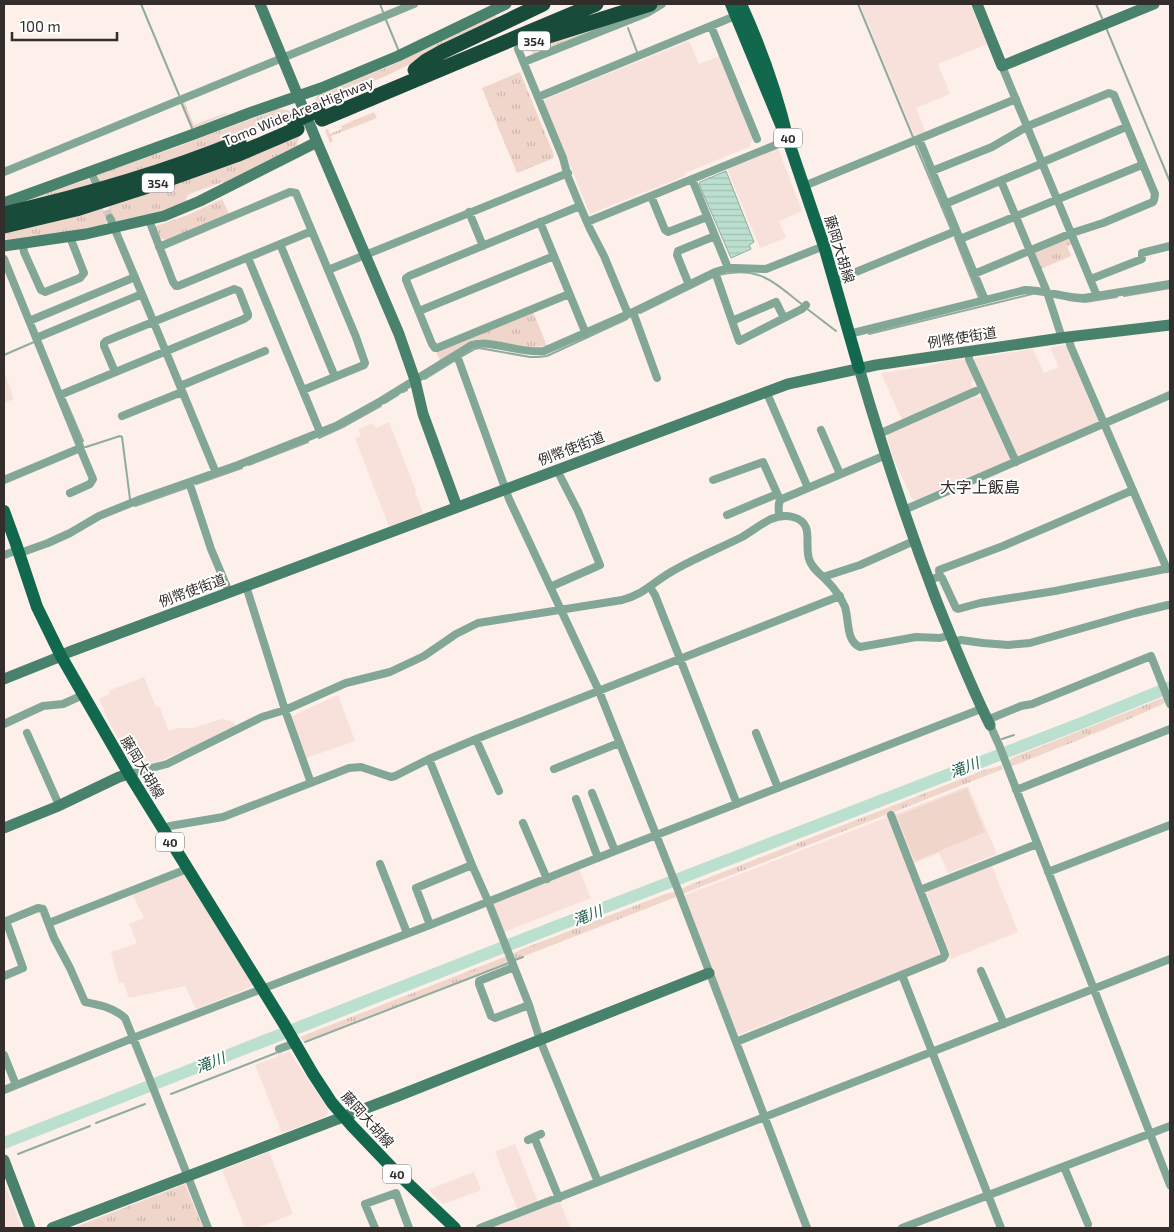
<svg xmlns="http://www.w3.org/2000/svg" width="1174" height="1232" font-family="'Exo 2','Noto Sans JP',sans-serif">
<style>
.built{fill:#f8e1da}
.grass{fill:url(#grass-tufts);fill-rule:evenodd}
.pitch{fill:#f0d5cb}
.water{fill:url(#water-rules);stroke:#92ab9f}
.lines{fill:none;stroke-linecap:round;stroke-linejoin:round}
.stream{stroke:#92ab9f;stroke-width:2}
.river{stroke:#bbe0d0;stroke-width:12}
.street-tunnel{stroke:#d5c8c4;stroke-width:8;stroke-dasharray:8 4;stroke-linecap:butt}
.street{stroke:#82a797;stroke-width:8}
.secondary{stroke:#49826c;stroke-width:11}
.primary{stroke:#12684d;stroke-width:12}
.highway{stroke:#184b39;stroke-width:15}
.highway-bridge{stroke:#184b39;stroke-width:15}
.labels{text-anchor:middle;dominant-baseline:central;stroke-width:4;stroke-linejoin:round;paint-order:stroke}
.shield{fill:#fff;stroke:#706d6b;stroke-width:1}
.shield-label{font-size:12px;font-weight:bold;fill:#332e2c}
.street-label{font-size:14px;fill:#332e2c;stroke:#fff}
.water-label{font-size:15px;font-style:italic;fill:#23624c;stroke:#fff}
.quarter-label{font-size:16px;fill:#332e2c;stroke:#fff}
</style>
<defs>
<pattern id="grass-tufts" width="24" height="20" patternUnits="userSpaceOnUse" patternTransform="scale(1.25)"><rect width="24" height="20" fill="#f0d5cb"/><path d="M3 7l-1-3M5 7V3M7 7l1-3M15 17l-1-3M17 17v-4M19 17l1-3" fill="none" stroke="#ceb7ae"/></pattern>
<pattern id="water-rules" width="6" height="5" patternUnits="userSpaceOnUse" patternTransform="scale(1.25)"><rect width="6" height="5" fill="#bbe0d0"/><path d="M0 2.5h6" fill="none" stroke="#a1c0b3"/></pattern>
</defs>
<rect width="100%" height="100%" fill="#fdefea"/>
<!-- built -->
<path class="built" d="M860,4H970L987,44L938,64L950,94L916,108L926,133L915,137Z
M689,41L699,64L720,56L753,138L749,147L685,173V176L590,214L544,102L546,99Z
M778,148L802,211L779,221L786,238L760,248L727,169Z
M1066,345L1100,423L1019,457L1015,455L974,361L975,358L1033,349L1044,373L1059,367L1050,347Z
M965,359L975,381L971,382L973,389L902,420L881,373L923,367L947,361Z
M4,371L14,399L4,403Z
M982,395L1010,458L1009,462L918,501L912,499L893,457L887,437L889,434L976,396L977,398Z
M389,422L416,491L415,492L423,513L389,527L355,438L361,436L358,429L373,423L376,428Z
M144,677L156,707L159,706L169,731L177,728H193L222,719L233,722L236,726L193,747L157,762L133,767L105,714L104,709L99,699L110,694L108,691Z
M338,695L355,741L306,758L290,717Z
M968,786L997,854L948,873L939,853L907,866L940,955L738,1035L683,896Z
M992,866L1018,932L951,959L947,949H948L927,894L928,891Z
M579,869L591,898L504,932L493,904V903Z
M182,874L185,875L252,984L251,987L196,1009L185,986L129,998L123,982L119,983L111,952L137,943L129,924L144,918L132,893Z
M289,1051L328,1109L327,1116L282,1133L255,1065L276,1057L277,1054L281,1052L283,1054Z
M515,1144L540,1207L559,1200L571,1228H488L520,1216L495,1152Z
M269,1152L293,1214L257,1228H245L222,1170Z
M474,1172L481,1190L443,1204L432,1194L430,1189Z
M4,1182L22,1228H4Z"/>
<!-- grass -->
<path class="grass" d="M494,15L499,18L494,22L388,75L316,106C315,101 315,98 319,94L388,67Z
M604,26L533,54L530,48Z
M520,72L554,155L553,156L554,158L517,173L482,88Z
M184,101L194,125L226,113L227,114L191,129L180,103Z
M277,109L288,110L292,115L249,130L201,149L131,173L43,200L4,206L28,200L82,181L87,178L89,179L91,183L99,180L98,174L174,148L273,111V110Z
M374,112L377,118L331,136L333,141L330,143L325,130L328,129L330,134L342,129L341,126Z
M300,134L297,146L278,156L277,159C241,178 205,197 167,211C152,216 137,220 122,223H115L113,217H114L108,206L103,208L106,218H108L104,227L10,243H4V231L12,229L13,230C38,224 63,218 87,211C154,192 219,169 283,142L293,140L294,137ZM223,182L224,184L187,201L186,198L189,194Z
M222,199L229,214L166,240L159,238L155,229L156,226L188,215Z
M1067,238L1071,239L1073,244L1067,246L1071,256L1041,269L1035,254L1037,251Z
M533,312L547,346L528,347L479,339L472,341L440,361L436,352Z
M1165,697L1167,702C1116,726 1063,746 1010,767L1008,761L1014,757Z
M1001,765L1003,769L894,812L893,810L888,812V814L682,894L680,890L687,886L984,770L996,767Z
M675,892L676,897L514,960L512,954L522,949L668,893Z
M507,956L510,962L307,1040L303,1041L300,1037Z
M185,1184L203,1228H73Z"/>
<!-- pitch -->
<path class="pitch" d="M967,788L985,832L915,861L897,816Z"/>
<!-- water -->
<path class="water" d="M726,171L754,242L749,245L751,249L731,258L699,184L700,182Z"/>
<g class="lines">
<!-- stream -->
<path class="stream" d="M141,4L179,95
M380,4L383,12
M858,4L913,137
M1096,4L1102,18
M386,20L398,49
M628,28L637,52
M1107,30L1170,182
M182,104L192,128
M916,146L951,229
M955,238L979,298
M718,275C759,265 773,282 803,305
M1124,296L1170,288
M1068,300L1085,302L1117,297
M806,308L836,331
M640,313L713,277
M869,334L1032,294
M4,355L34,342
M459,358L475,349L479,348L530,357H538L547,356L627,319
M425,379L454,361
M403,392L407,390
M65,399L83,441
M385,403L398,395
M319,438L345,426L381,406
M85,447H86L120,436L122,437L130,499
M249,465L308,442
M196,484L242,468
M135,506L186,488
M1002,739L1014,735
M978,756L981,763
M515,960L523,957
M305,1042L509,963
M171,1094L276,1053
M96,1123L145,1104
M18,1154L90,1126"/>
<!-- river -->
<path class="river" d="M4,1143L598,910L1079,724L1170,687"/>
<!-- street-tunnel -->
<path class="street-tunnel" d="M102,199L110,218"/>
<!-- street -->
<path class="street" d="M711,26L757,139
M518,49L563,158L568,177L580,206L590,229L604,256L628,314
M524,62L647,13L662,4
M1002,66L1097,296
M538,97L740,14
M919,139L985,300
M1043,162L1126,127
M932,171L992,147L1028,126L1109,93L1114,95L1155,194L1154,200L1153,202L1103,223L1072,233L974,274
M4,172L414,4
M91,172L95,181
M692,179L728,268
M1001,181L1047,292L1062,338
M804,186L1016,99
M651,196L665,230L668,232L707,217
M945,204L1043,163
M469,212L483,246
M110,218L142,294L216,473
M149,220L173,282L176,286H178L312,231
M540,222L586,334
M587,222L788,140
M960,239L1142,165
M23,244L24,252L41,290L45,292L80,278L84,273L70,237
M280,244L335,377
M159,247L290,192L296,193L356,337L365,363L364,365L303,390
M248,258L320,432
M4,259L80,446L78,449L4,480
M328,270L568,173
M715,272L739,341L802,309L806,305
M1091,279L1142,259V253L1170,246
M834,281L956,231
M689,285L677,255L678,251L715,236
M569,294L437,348H435L432,344L406,280V278L409,276L580,206
M419,311L554,256
M633,312L657,378
M29,321L135,277
M732,321L776,302L784,318
M849,334L1025,290C1045,290 1064,298 1084,298L1170,284
M1068,337L1071,347L1167,569
M36,338L142,294
M969,351V359L1016,462
M455,356L459,361L509,499L599,691L678,890L807,1228
M180,386L265,351
M766,391L808,488
M60,395L244,319L248,316V314L239,291L234,289L232,290L106,341L104,343V346L115,372
M122,416L182,392
M821,430L840,474
M879,434L976,391
M713,480L763,462L780,500
M189,482L211,549L229,592
M70,493L90,484L93,479L80,448
M904,510L1170,395
M727,515L777,494
M779,516C779,510 777,502 782,499L886,455
M20,553L48,543L70,533L99,516L141,499L238,465L336,426L381,401L472,345C490,339 521,354 544,351L633,312L715,272L728,268H734L766,269L824,246
M4,555L18,550
M823,577L860,565L914,541
M940,577L939,570L1003,546L1050,526L1133,490
M929,580L938,577L942,578L956,608L958,609L980,603L1055,591L1170,568
M246,586L285,710L311,783
M550,587L600,565L578,511L559,474V469
M650,587L655,595L737,804
M953,642L961,640L983,643L1008,645L1030,643L1135,613L1168,605
M987,720L1021,706L1032,704L1151,656L1170,704
M4,724L43,706L63,704L83,695
M990,725L999,745L1170,1185
M27,733L59,805
M756,733L778,788
M476,739L499,791
M429,759L472,865L488,901L503,939L529,1005L540,1040L598,1182
M554,769L619,743
M129,774L167,764L185,755L262,717L285,710L346,683L390,672L424,656L456,634L478,623L622,600C644,594 652,583 671,572C693,559 718,549 742,537C752,531 761,524 771,519C778,516 786,515 793,517C815,523 804,543 809,559C812,569 821,574 828,582C835,589 841,598 845,607C849,619 846,642 860,647L916,637L940,638L950,635
M1016,790L1170,729
M592,793L615,851
M576,799L598,858
M523,823L547,879
M163,829L170,826L223,817L349,768L361,767L391,777L395,776L429,759L476,739L840,596
M380,864L407,933
M1048,872L1170,825
M920,890L1037,844
M4,922L38,908L43,909L54,938L70,968L85,1002C99,1005 113,1007 125,1018L148,1075L208,1228
M49,923L187,869
M430,925L416,888L472,865
M514,967L479,981V984L491,1016L495,1018L529,1005
M981,971L1004,1024
M902,975L1001,1228
M4,976L23,968L6,921
M736,1042L943,958L945,955L943,949L920,890L891,815
M279,1049L295,1043
M4,1055L16,1085
M4,1090L133,1038L430,925L615,851L981,709
M534,1137L559,1198
M528,1140L541,1134
M1064,1167L1088,1224
M375,1228L365,1204L396,1193L409,1228
M480,1228L1170,959
M902,1228L1170,1126"/>
<!-- secondary -->
<path class="secondary" d="M260,4L317,142L399,334L415,380L423,414L457,507
M977,4L1002,66L1154,4
M4,203L194,134L252,112L321,88L398,56L506,4
M4,246L86,234L164,216L200,201L317,142
M859,368C882,447 908,526 937,602C954,644 970,685 990,725
M4,679L54,659L69,652L788,384L876,365L1068,337L1170,325
M4,828L56,807L119,777L129,774
M4,1160L30,1228
M52,1228L398,1096L709,973"/>
<!-- primary -->
<path class="primary" d="M731,4L783,130L788,140C777,93 761,48 741,4
M788,140L824,246L859,368
M4,511L16,544L37,607L61,656L129,774L284,1024L313,1074L332,1103L352,1126L396,1172L455,1228"/>
<!-- highway -->
<path class="highway" d="M526,43L650,4
M415,70L426,61L442,52L543,4
M322,119L596,4
M4,214C83,196 163,173 239,142
M4,226L76,209L166,180L236,155L297,129"/>
<!-- highway-bridge -->
<path class="highway-bridge" d="M294,121L318,110"/>
</g>
<g class="labels">
<!-- shield labels -->
<g class="shield">
<rect x="518" y="31.5" width="32" height="19" rx="4"/>
<rect x="774" y="128.5" width="28" height="19" rx="4"/>
<rect x="142" y="173.5" width="32" height="19" rx="4"/>
<rect x="156" y="832.5" width="28" height="19" rx="4"/>
<rect x="383" y="1164.5" width="28" height="19" rx="4"/>
</g>
<g class="shield-label">
<text x="534" y="41">354</text>
<text x="788" y="138">40</text>
<text x="158" y="183">354</text>
<text x="170" y="842">40</text>
<text x="397" y="1174">40</text>
</g>
<!-- street labels -->
<g class="street-label">
<text transform="translate(298 111) rotate(-22)">Tomo Wide Area Highway</text>
<text transform="translate(840 249) rotate(73)">藤岡大胡線</text>
<text transform="translate(962 337) rotate(-9)">例幣使街道</text>
<text transform="translate(571 448) rotate(-21)">例幣使街道</text>
<text transform="translate(192 590) rotate(-20)">例幣使街道</text>
<text transform="translate(143 767) rotate(59)">藤岡大胡線</text>
<text transform="translate(368 1119) rotate(48)">藤岡大胡線</text>
</g>
<!-- water labels -->
<g class="water-label">
<text transform="translate(964 767) rotate(-21)">滝川</text>
<text transform="translate(587 915) rotate(-21)">滝川</text>
<text transform="translate(210 1062) rotate(-21)">滝川</text>
</g>
<!-- quarter labels -->
<g class="quarter-label">
<text x="980" y="486">大字上飯島</text>
</g>
</g>
<!-- border -->
<rect width="1174" height="1232" fill="none" stroke="#332e2c" stroke-width="10"/>
<!-- scale -->
<path d="M12 32v8h105v-8" fill="none" stroke="#332e2c" stroke-width="2.5"/>
<text x="20" y="32" font-size="15" fill="#332e2c" stroke="#ffffff" stroke-width="4" paint-order="stroke">100 m</text>
</svg>
